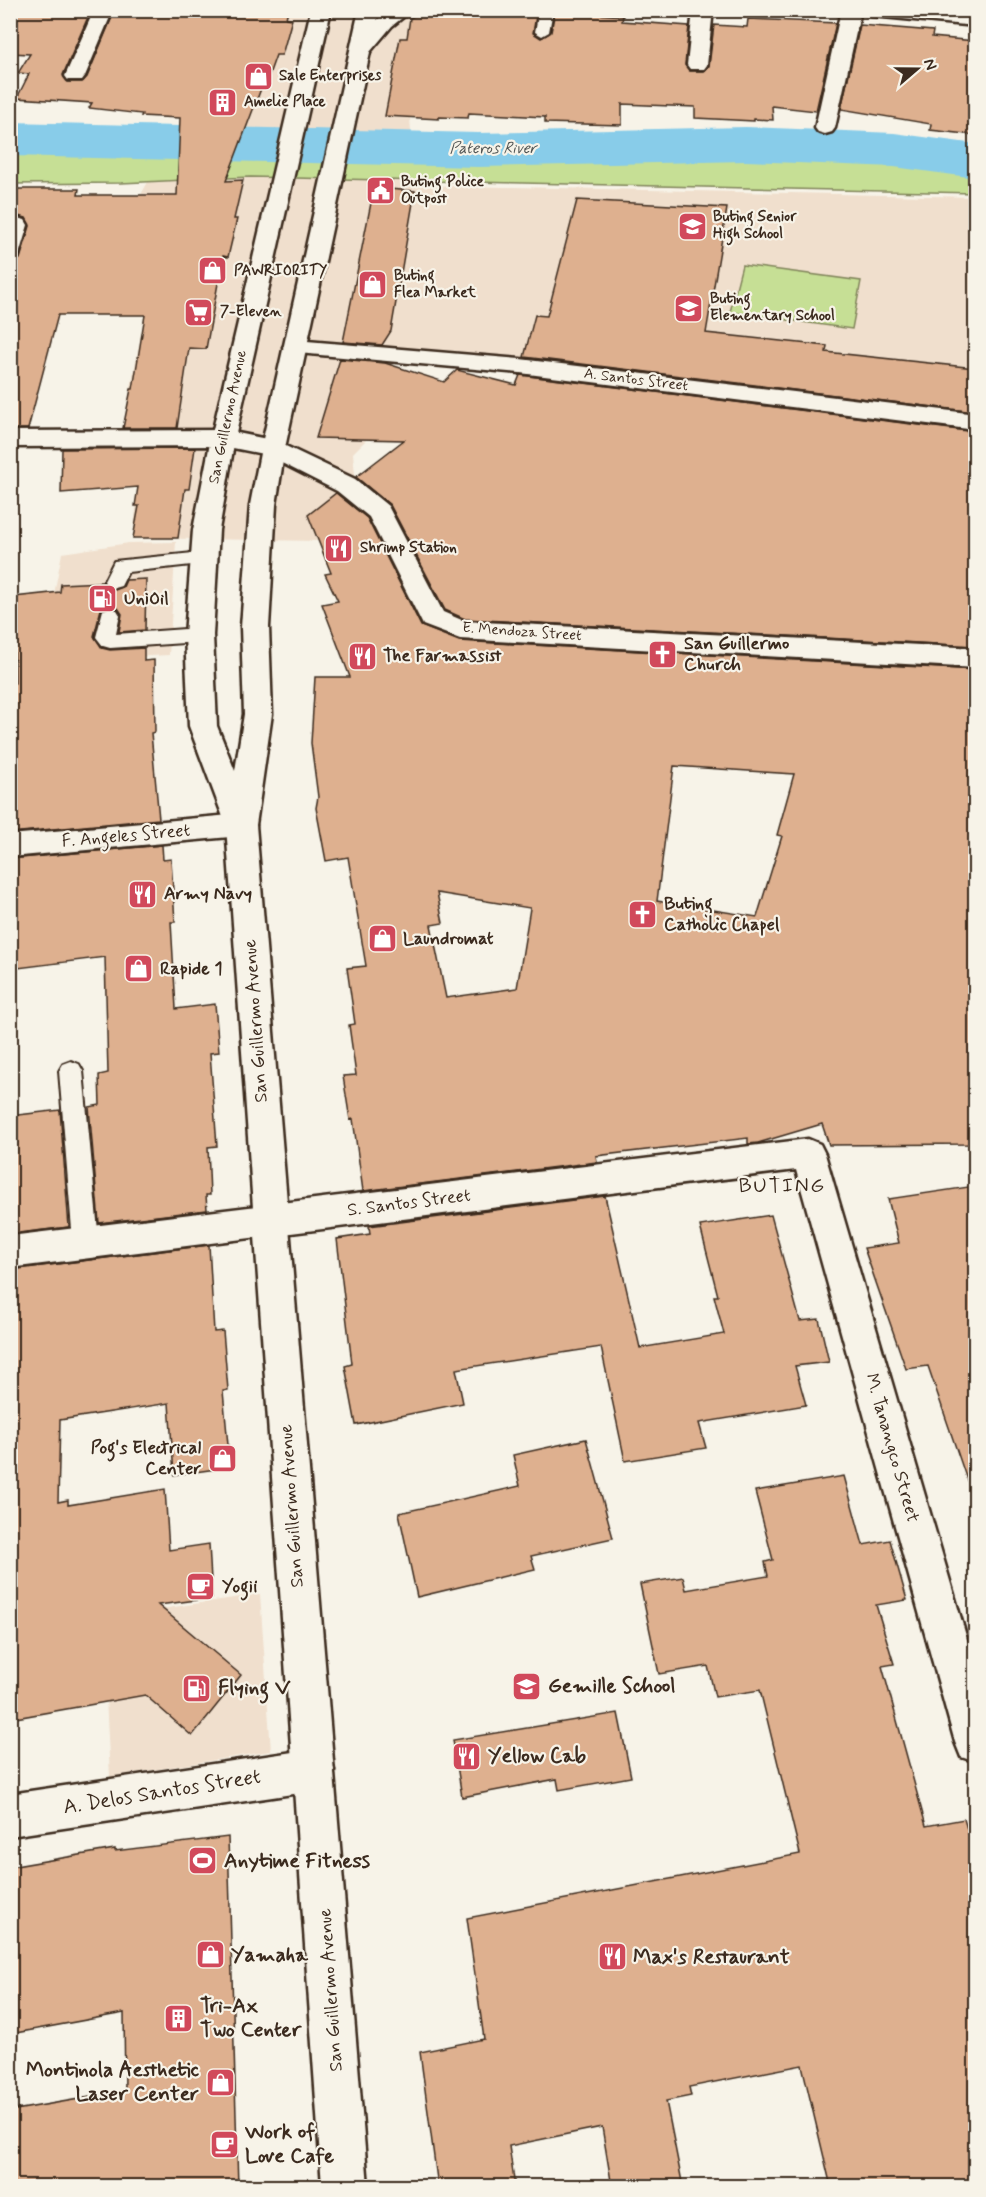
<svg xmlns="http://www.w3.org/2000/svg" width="986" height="2197" font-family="Mynerve,sans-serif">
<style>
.built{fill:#f0dfcd}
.green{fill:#c6df95;stroke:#80845a;stroke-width:1.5}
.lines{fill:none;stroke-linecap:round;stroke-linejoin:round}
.river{fill:#88cce9;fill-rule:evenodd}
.building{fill:#deb08f;stroke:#3b2a1e;stroke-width:1.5;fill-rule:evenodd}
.service-casing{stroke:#3b2a1e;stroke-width:4}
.minor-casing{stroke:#3b2a1e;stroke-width:5}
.tertiary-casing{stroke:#3b2a1e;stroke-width:5}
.secondary-casing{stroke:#3b2a1e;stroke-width:5}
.service{fill:#f7f3e8;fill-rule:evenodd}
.minor{fill:#f7f3e8;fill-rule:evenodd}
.tertiary{fill:#f7f3e8;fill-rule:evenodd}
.secondary{fill:#f7f3e8;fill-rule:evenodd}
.labels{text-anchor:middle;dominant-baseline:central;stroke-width:4.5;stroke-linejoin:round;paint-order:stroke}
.far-poi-label{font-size:15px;font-weight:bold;fill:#3b2a1e;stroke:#f7f3e8;text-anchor:start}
.far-street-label{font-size:15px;fill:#3b2a1e;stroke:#f7f3e8}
.far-water-label{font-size:16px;font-style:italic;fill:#4e5251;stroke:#f7f3e8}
.poi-label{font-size:18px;font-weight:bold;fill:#3b2a1e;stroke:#f7f3e8;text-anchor:start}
.street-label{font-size:18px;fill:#3b2a1e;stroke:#f7f3e8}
.quarter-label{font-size:21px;letter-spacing:1.5px;fill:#3b2a1e;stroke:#f7f3e8}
.near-poi-label{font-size:21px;font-weight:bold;fill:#3b2a1e;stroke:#f7f3e8;text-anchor:start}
.near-street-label{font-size:21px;fill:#3b2a1e;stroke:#f7f3e8}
</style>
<rect width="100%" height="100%" fill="#f7f3e8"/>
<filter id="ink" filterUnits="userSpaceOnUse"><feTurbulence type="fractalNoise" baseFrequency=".0167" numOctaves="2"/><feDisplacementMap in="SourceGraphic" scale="12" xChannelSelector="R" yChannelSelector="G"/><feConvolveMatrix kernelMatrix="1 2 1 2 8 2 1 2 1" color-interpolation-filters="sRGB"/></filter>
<g filter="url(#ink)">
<!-- built -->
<path class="built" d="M220,11H454L413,75L410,118L415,185L975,197V416L394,349L384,422L353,453L360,529L318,541L133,538L142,447L124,424L151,281L139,198L186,114Z
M176,542L169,655L73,660L48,625L62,553L129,543Z
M260,1594L271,1751L110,1777L102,1618Z"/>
<!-- green -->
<path class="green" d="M11,153L462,163L755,159L888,164L976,173L975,193L250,177L121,183L11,184Z
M742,265L861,281L852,329L730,312Z"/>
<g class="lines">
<!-- river -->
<path class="river" d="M10,122L478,133L746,127L894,133L976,144V178L894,167L746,161L478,167L10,156Z"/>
</g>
<!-- building -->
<path class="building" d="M10,10H91L63,75L68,82H82L87,77L115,10H288L286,18L292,19L282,55H276L265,86H262L226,181L243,180L234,219H237L228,257L223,256L206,349L189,348L177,428H123L131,389H133L145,315H58L28,429H10V262L20,259L30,226L26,218L18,216L10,218V189H79L78,195H177L180,118L141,116L142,114L89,108L92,103L17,98L29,74L18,73L30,54L10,53Z
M426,10H537L533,33L541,38L551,32L555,11L623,16L622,21L689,26L685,65L690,71H704L709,66L714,25L747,27L748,19L836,23L816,111L772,106L773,120L754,119V121L695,118V107L622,104V125L545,123V117L469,113L468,118L439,117V119L385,116L400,38H407L410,18Z
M860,25L933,31L932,37L975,41V135L930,130L931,124L841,109Z
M374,188L415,191L391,331L382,345L343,342Z
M577,200L727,208L706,333L827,346L826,352L975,368V412L524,357L535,315L547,316Z
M340,359L385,363L444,382L457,370L516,385L520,375L975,432V646L465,619L445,610L390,505L356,477L404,440L316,438Z
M195,448L189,489H185L178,538H133L139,506H135L138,487L61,493L62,449Z
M336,493L367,518L421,626L459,641L975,670V943L973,999H975V1144L829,1145L822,1124L758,1143L748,1144V1138L596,1156L597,1162L363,1191L353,1119L350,1120L343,1076L356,1075L349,1025L355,1024L347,968L366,966L348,857L326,861L316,808L318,797L311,743L315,677H350L322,604L338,601L325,574L331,573L308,515ZM674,766L794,774L777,835L782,836L757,917L657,901ZM437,893L530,908L517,988L446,998L431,925L443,923Z
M146,579L145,630L119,632L122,614L118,608L109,606L101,609L94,636L102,648L110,650L144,648V661L154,660L155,732L151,733L159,819L10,833V684L15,683L14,597L60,592L61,584L102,582L106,588L115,590L123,587L126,580Z
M162,845L163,860L171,859L175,922H171L176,1009L215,1004L219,1052L210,1053L217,1146L208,1147L210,1195H206L207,1210L99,1223L89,1107L100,1105L99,1075L108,1073L105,957L10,969V859Z
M60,1110L69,1227L10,1234V1116Z
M975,1186V1485L969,1486L928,1366L906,1369L864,1248L899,1243L888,1199Z
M605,1196L640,1348L724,1334L714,1296H718L700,1226L771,1215L800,1321L819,1319L829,1362L795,1366L806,1405L699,1423L706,1448L625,1461L601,1347L456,1369L463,1403L356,1425L345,1366L352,1364L337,1239L370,1234L369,1226Z
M209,1245L214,1332L223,1331L228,1390L223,1391L230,1467L174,1475L169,1403L60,1420L58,1502L68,1500V1505L165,1489L169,1550L209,1544L212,1598L158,1605L241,1675L192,1736L145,1695L10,1719V1270Z
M586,1439L613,1538L531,1556L535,1569L417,1597L399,1513L520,1486L513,1455Z
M844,1476L863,1545L890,1540L907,1600L876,1605L894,1664L882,1666L926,1826L964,1819L975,1855V2187H831L802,2065L689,2087L691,2096L666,2101L683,2187H612L602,2127L509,2146L515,2187H438L420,2052L484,2039L467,1918L800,1854L760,1690L715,1697L708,1666L659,1674L640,1584L683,1577L686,1590L768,1576L765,1562L773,1560L755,1491Z
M618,1713L631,1777L559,1790L557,1779L462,1797L453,1740Z
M228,1837L238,2187H10V2111L125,2091L124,2013L10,2034V1867L115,1849V1851Z"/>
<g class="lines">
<defs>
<path id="service" d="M539,10H553L549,32L542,36L535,32Z
M203,552L210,553L213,558L210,563L128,572L121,586L114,588L107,586L104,581L114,561Z
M110,608L117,610L120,615L116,634L199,628L206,630L209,635L206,640L199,642L110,648L103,646L96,637L103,610Z
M71,1061L79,1064L83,1071L99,1242L95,1250L86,1253L77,1250L73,1242L59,1071L63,1064Z"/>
<path id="minor" d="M94,10H113L85,76L82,80H68L65,76Z
M693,10H713L707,65L704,69H690L687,65Z
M841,10H861L835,128L832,132L825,134L818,132L815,128Z
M17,218L25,220L28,225L18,258L10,260V220Z
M295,340L520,359L976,414V430L520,373L287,352L283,347L287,342Z
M273,440L355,479L388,506L443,612L464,621L976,648V668L460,639L423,625L369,517L337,491L264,454L261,448L264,442Z
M241,814L251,817L256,825L251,833L241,836L10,857V835Z
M808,1139L820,1144L825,1154L976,1670V1762L961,1757L955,1742L796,1170L10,1268V1236Z
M313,1749L328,1755L334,1770L328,1785L313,1791L10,1836V1794Z"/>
<path id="tertiary" d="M223,430L282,442L285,448L282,454L273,456L223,446L10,447V431Z"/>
<path id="secondary" d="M311,10H331L235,438L219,530L213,635L217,726L235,771L244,714L241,627L250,505L261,448L359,10H379L377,20L389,10H412L392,26L370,52L285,448L276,505L269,627L272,714L256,825L368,2186H322L226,825L189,726L185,635L193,530L211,438Z
M863,10H938L976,14V26L872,16L865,14Z"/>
</defs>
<!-- service casing -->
<use href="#service" class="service-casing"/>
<!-- minor casing -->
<use href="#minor" class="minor-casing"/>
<!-- tertiary casing -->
<use href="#tertiary" class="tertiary-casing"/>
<!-- secondary casing -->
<use href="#secondary" class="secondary-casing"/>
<!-- service -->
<use href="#service" class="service"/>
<!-- minor -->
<use href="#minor" class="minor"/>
<!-- tertiary -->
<use href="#tertiary" class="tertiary"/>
<!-- secondary -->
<use href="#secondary" class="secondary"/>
</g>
</g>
<!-- icons -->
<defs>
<symbol id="shop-square" viewBox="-11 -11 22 22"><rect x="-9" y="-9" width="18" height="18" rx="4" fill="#d1495b" stroke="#f7f3e8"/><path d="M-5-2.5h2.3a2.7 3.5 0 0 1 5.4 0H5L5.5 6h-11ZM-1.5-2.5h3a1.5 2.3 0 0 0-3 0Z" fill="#fff"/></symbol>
<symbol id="building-square" viewBox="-11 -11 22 22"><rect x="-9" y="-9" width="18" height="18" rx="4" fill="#d1495b" stroke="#f7f3e8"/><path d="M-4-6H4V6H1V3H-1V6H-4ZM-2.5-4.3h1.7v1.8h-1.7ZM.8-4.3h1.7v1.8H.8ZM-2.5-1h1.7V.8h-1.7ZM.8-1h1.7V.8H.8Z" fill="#fff"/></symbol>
<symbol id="civic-square" viewBox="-11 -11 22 22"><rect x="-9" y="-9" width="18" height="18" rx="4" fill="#d1495b" stroke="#f7f3e8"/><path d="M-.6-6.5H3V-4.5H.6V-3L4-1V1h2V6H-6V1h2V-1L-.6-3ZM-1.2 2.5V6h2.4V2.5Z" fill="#fff"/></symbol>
<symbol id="school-square" viewBox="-11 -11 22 22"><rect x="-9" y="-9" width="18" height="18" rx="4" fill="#d1495b" stroke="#f7f3e8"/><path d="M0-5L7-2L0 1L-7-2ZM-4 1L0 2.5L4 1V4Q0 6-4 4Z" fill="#fff"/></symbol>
<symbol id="supermarket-square" viewBox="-11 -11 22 22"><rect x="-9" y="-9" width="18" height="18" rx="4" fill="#d1495b" stroke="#f7f3e8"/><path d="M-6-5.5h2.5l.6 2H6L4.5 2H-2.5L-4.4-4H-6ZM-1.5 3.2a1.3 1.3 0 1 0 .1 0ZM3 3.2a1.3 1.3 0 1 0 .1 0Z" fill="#fff"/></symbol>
<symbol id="restaurant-square" viewBox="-11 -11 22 22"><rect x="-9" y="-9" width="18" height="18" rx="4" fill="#d1495b" stroke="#f7f3e8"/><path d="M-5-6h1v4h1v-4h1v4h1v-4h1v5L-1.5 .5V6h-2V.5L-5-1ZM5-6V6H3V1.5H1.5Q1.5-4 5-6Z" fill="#fff"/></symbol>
<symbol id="fuel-square" viewBox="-11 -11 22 22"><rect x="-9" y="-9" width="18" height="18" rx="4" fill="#d1495b" stroke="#f7f3e8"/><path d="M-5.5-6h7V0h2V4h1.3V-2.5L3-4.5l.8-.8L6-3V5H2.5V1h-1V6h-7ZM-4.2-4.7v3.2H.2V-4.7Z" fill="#fff"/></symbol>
<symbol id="church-square" viewBox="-11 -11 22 22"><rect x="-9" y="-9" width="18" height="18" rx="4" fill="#d1495b" stroke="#f7f3e8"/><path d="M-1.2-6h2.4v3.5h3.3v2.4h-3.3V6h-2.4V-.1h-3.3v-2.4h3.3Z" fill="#fff"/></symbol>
<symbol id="cafe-square" viewBox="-11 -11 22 22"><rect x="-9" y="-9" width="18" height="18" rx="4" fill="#d1495b" stroke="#f7f3e8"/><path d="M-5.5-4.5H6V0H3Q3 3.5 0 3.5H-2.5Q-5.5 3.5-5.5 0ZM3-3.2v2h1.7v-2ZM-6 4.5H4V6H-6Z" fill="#fff"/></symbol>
<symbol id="stadium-square" viewBox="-11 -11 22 22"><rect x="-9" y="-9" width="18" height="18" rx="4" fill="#d1495b" stroke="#f7f3e8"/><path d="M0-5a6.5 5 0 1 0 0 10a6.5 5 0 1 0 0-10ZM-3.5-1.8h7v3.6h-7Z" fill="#fff"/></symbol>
</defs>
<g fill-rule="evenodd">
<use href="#shop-square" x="242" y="60" width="33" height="33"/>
<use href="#building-square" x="206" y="86" width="33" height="33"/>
<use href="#civic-square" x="364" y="174" width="33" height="33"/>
<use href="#school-square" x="676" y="210" width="33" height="33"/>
<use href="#shop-square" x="196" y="254" width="33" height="33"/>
<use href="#shop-square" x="356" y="268" width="33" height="33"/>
<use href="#school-square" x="672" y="292" width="33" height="33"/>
<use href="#supermarket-square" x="182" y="296" width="33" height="33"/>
<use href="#restaurant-square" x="322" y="532" width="33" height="33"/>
<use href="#fuel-square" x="86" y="582" width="33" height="33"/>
<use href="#church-square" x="646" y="638" width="33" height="33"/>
<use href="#restaurant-square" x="346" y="640" width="33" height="33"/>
<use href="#restaurant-square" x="126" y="878" width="33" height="33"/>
<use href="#church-square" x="626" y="898" width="33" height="33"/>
<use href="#shop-square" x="366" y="922" width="33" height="33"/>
<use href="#shop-square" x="122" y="952" width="33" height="33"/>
<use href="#shop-square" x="206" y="1442" width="33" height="33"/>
<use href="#cafe-square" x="184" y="1570" width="33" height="33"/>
<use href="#school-square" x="510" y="1670" width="33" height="33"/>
<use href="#fuel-square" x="180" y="1672" width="33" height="33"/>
<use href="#restaurant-square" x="450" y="1740" width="33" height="33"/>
<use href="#stadium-square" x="186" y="1844" width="33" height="33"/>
<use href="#shop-square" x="194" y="1938" width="33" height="33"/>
<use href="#restaurant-square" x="596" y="1940" width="33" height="33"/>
<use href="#building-square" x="162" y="2002" width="33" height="33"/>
<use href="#shop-square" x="204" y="2066" width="33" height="33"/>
<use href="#cafe-square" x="208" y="2128" width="33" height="33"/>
</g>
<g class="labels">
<!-- far-poi labels -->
<g class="far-poi-label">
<text x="279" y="76">Sale Enterprises</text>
<text x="244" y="102">Amelie Place</text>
<text x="401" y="182">Buting Police<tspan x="401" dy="17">Outpost</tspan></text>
<text x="713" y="217">Buting Senior<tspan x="713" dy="17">High School</tspan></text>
<text x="234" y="271">PAWRIORITY</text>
<text x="394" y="276">Buting<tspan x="394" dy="17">Flea Market</tspan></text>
<text x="710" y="299">Buting<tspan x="710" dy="17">Elementary School</tspan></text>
<text x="220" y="312">7-Eleven</text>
<text x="360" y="548">Shrimp Station</text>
</g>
<!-- far-street labels -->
<g class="far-street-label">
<text transform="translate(636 380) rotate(7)">A. Santos Street</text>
<text transform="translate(228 417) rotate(-78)">San Guillermo Avenue</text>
<text transform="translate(522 632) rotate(4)">E. Mendoza Street</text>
</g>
<!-- far-water labels -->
<g class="far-water-label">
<text x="493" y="148">Pateros River</text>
</g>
<!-- poi labels -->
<g class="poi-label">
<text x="124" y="599">UniOil</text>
<text x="684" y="644">San Guillermo<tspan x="684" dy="21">Church</tspan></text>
<text x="383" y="656">The Farmassist</text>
<text x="164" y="894">Army Navy</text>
<text x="664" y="904">Buting<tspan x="664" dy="21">Catholic Chapel</tspan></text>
<text x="403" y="939">Laundromat</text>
<text x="160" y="969">Rapide 1</text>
<text x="201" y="1448" text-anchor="end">Pog's Electrical<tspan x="201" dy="21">Center</tspan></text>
<text x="222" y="1587">Yogii</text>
</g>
<!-- street labels -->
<g class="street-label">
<text transform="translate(126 836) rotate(-5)">F. Angeles Street</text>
<text transform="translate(256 1021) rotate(-94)">San Guillermo Avenue</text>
<text transform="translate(409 1203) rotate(-7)">S. Santos Street</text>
<text transform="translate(892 1448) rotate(74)">M. Tanangco Street</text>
<text transform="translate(292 1506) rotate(-94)">San Guillermo Avenue</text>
<text transform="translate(331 1990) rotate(-94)">San Guillermo Avenue</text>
</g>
<!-- quarter labels -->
<g class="quarter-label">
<text x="782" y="1186">BUTING</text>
</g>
<!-- near-poi labels -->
<g class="near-poi-label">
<text x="548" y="1686">Gemille School</text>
<text x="218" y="1688">Flying V</text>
<text x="488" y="1756">Yellow Cab</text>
<text x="224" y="1861">Anytime Fitness</text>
<text x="231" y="1955">Yamaha</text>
<text x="633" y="1957">Max's Restaurant</text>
<text x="200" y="2006">Tri-Ax<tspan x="200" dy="24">Two Center</tspan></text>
<text x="199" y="2070" text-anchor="end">Montinola Aesthetic<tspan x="199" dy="24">Laser Center</tspan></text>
<text x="245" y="2132">Work of<tspan x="245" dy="24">Love Cafe</tspan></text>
</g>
<!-- near-street labels -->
<g class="near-street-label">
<text transform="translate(162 1792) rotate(-9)">A. Delos Santos Street</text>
</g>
</g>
<!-- margin -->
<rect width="986" height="2197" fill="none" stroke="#f7f3e8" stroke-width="36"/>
<rect x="18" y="18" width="950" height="2161" fill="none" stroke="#3b2a1e" stroke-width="2" filter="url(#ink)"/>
<!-- north arrow -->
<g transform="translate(917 69) rotate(70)" stroke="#f7f3e8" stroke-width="4.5" paint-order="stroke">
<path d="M0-4.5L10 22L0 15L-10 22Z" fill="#3b2a1e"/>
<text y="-9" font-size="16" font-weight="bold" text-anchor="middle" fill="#3b2a1e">N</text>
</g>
</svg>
